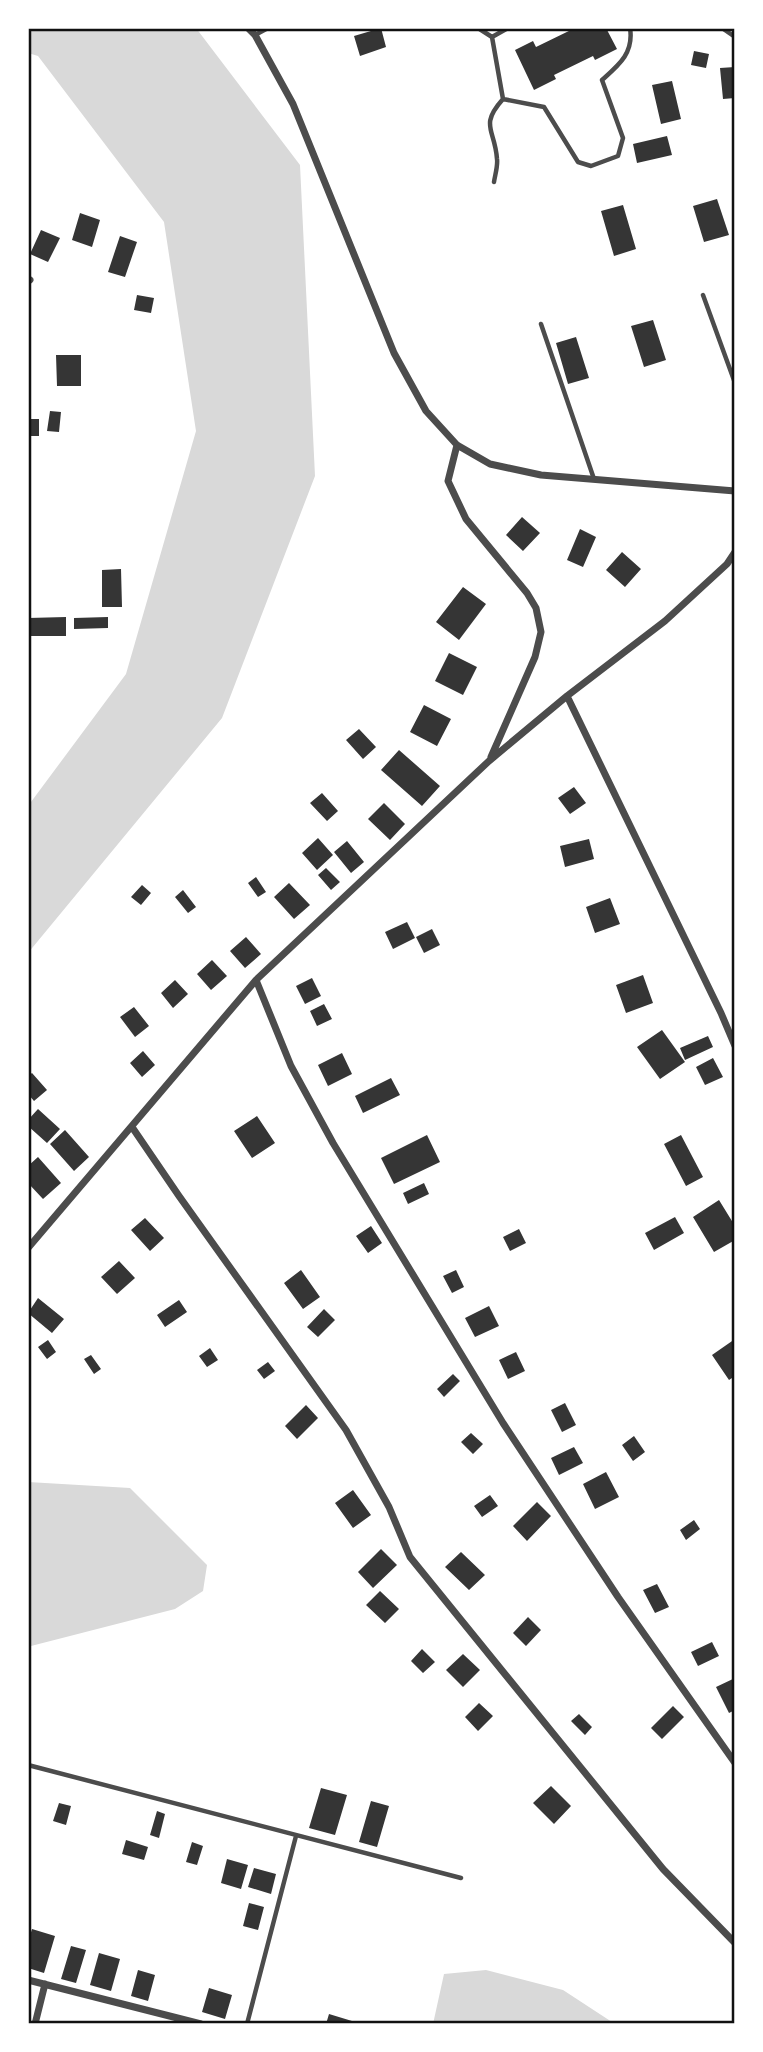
<svg xmlns="http://www.w3.org/2000/svg" width="763" height="2052" font-family="Manrope,sans-serif">
<style>
.water{fill:#d9d9d9}
.building{fill:#353535}
.lines{fill:none;stroke-linecap:round;stroke-linejoin:round}
.service{stroke:#4c4c4c;stroke-width:4.5}
.minor{stroke:#4c4c4c;stroke-width:7}
.neatline{fill:none;stroke:#111;stroke-width:2.5}
</style>
<rect width="100%" height="100%" fill="#fff"/>
<!-- water -->
<path class="water" d="M28,28H196L300,165L315,476L222,718L28,953V806L126,674L196,431L164,222L38,56L28,53Z
M28,1482L130,1488L207,1565L203,1591L175,1609L31,1646L28,1644Z
M486,1970L563,1990L615,2024H433L444,1974Z"/>
<!-- building -->
<path class="building" d="M381,28L386,47L360,56L354,36Z
M575,28H606L617,49L595,60L593,56L554,75L556,79L534,90L515,50L533,41L536,47Z
M694,51L709,54L706,68L691,65Z
M735,67V98L723,99L720,68Z
M672,81L681,119L661,124L652,85Z
M667,136L672,155L637,163L633,144Z
M717,199L729,235L704,242L693,206Z
M623,205L636,249L614,256L601,211Z
M80,213L100,220L92,247L72,240Z
M41,230L60,238L48,262L30,254Z
M120,236L137,242L125,277L108,272Z
M137,295L154,298L151,313L134,310Z
M653,320L666,360L644,367L631,326Z
M576,337L589,378L568,384L556,343Z
M56,355H81V386H57Z
M50,411L61,412L59,432L47,431Z
M28,419H39V436H28Z
M522,517L540,533L523,551L506,535Z
M580,529L596,537L583,567L567,560Z
M622,552L641,569L625,587L606,570Z
M121,569L122,607H102V570Z
M463,587L486,604L459,640L436,622Z
M66,617V636H28V618Z
M108,617V628L74,629V618Z
M449,653L477,667L463,695L435,681Z
M424,705L451,719L437,746L410,732Z
M359,729L376,747L363,759L346,740Z
M399,750L440,786L422,806L381,770Z
M574,787L586,803L570,814L558,798Z
M322,793L338,811L327,821L310,803Z
M384,803L405,824L390,840L368,819Z
M318,838L333,855L317,870L302,853Z
M589,839L594,859L565,867L560,846Z
M347,841L364,862L351,873L334,852Z
M326,868L340,882L331,890L318,875Z
M256,877L266,892L258,897L248,883Z
M289,883L310,905L294,919L274,897Z
M142,885L151,893L141,905L131,897Z
M183,890L196,907L188,913L175,897Z
M610,898L620,924L595,933L586,907Z
M407,922L415,938L393,949L385,932Z
M432,929L440,945L424,953L416,937Z
M246,937L261,954L245,968L230,951Z
M212,960L227,976L211,990L197,974Z
M643,975L653,1003L626,1013L616,985Z
M312,978L321,996L305,1004L296,986Z
M175,980L188,994L173,1008L161,993Z
M324,1004L332,1019L317,1026L310,1011Z
M134,1007L149,1026L135,1037L120,1017Z
M662,1030L685,1062L660,1079L637,1047Z
M708,1036L713,1047L685,1060L680,1048Z
M143,1051L155,1065L142,1077L130,1063Z
M342,1053L352,1074L328,1086L318,1065Z
M713,1058L723,1077L705,1085L696,1067Z
M32,1073L47,1090L34,1101L28,1094V1076Z
M391,1078L400,1095L363,1113L355,1096Z
M38,1109L60,1129L47,1143L28,1126V1120Z
M257,1116L275,1143L252,1158L234,1131Z
M65,1130L89,1157L74,1171L50,1144Z
M427,1135L440,1162L394,1184L381,1158Z
M681,1135L703,1177L686,1186L664,1144Z
M38,1157L61,1183L43,1199L28,1183V1166Z
M424,1183L429,1194L408,1204L403,1193Z
M719,1200L735,1226V1240L714,1252L693,1217Z
M675,1217L684,1233L654,1250L645,1233Z
M145,1218L164,1238L150,1251L131,1230Z
M371,1226L382,1243L368,1253L356,1236Z
M519,1229L526,1243L510,1251L503,1237Z
M119,1261L135,1278L117,1294L101,1277Z
M301,1270L320,1297L303,1309L284,1283Z
M456,1270L464,1287L452,1293L443,1276Z
M38,1298L64,1319L52,1333L28,1313Z
M179,1300L187,1312L165,1327L157,1315Z
M489,1306L499,1326L475,1337L465,1318Z
M324,1309L335,1320L318,1337L307,1327Z
M735,1339V1376L729,1380L712,1355Z
M48,1340L56,1352L47,1359L38,1347Z
M210,1348L218,1360L207,1367L199,1356Z
M516,1352L525,1371L508,1379L499,1360Z
M91,1355L101,1369L94,1374L84,1359Z
M268,1362L275,1371L264,1379L257,1370Z
M453,1374L460,1381L444,1397L437,1389Z
M565,1403L576,1425L562,1432L551,1410Z
M306,1405L318,1418L297,1439L285,1426Z
M471,1433L483,1444L473,1454L461,1442Z
M634,1436L645,1452L633,1461L622,1445Z
M574,1447L583,1463L559,1475L551,1458Z
M606,1472L619,1497L595,1509L583,1484Z
M353,1490L371,1515L353,1528L335,1503Z
M490,1495L498,1506L482,1517L474,1506Z
M537,1502L551,1516L527,1541L513,1526Z
M694,1520L700,1529L686,1540L680,1530Z
M381,1549L397,1565L373,1588L358,1572Z
M461,1552L485,1575L469,1590L445,1567Z
M657,1584L669,1607L655,1613L643,1590Z
M380,1591L399,1609L385,1623L366,1605Z
M528,1617L541,1630L526,1646L513,1633Z
M712,1642L719,1656L698,1666L691,1652Z
M422,1649L435,1662L423,1673L411,1661Z
M463,1654L480,1670L463,1687L446,1670Z
M735,1678V1710L729,1713L716,1687Z
M479,1703L493,1716L478,1731L465,1717Z
M673,1706L684,1717L662,1739L651,1728Z
M579,1714L592,1727L585,1735L571,1721Z
M551,1786L571,1806L554,1824L533,1803Z
M321,1788L347,1795L335,1835L309,1828Z
M371,1801L389,1806L377,1847L359,1842Z
M59,1803L71,1806L66,1825L53,1821Z
M157,1811L165,1814L159,1838L150,1835Z
M126,1840L148,1847L144,1860L122,1854Z
M192,1842L203,1846L197,1865L186,1862Z
M227,1859L248,1865L241,1889L221,1883Z
M254,1868L276,1874L271,1894L248,1887Z
M249,1903L264,1907L258,1930L243,1926Z
M32,1929L55,1936L44,1973L28,1968V1942Z
M71,1946L86,1950L76,1983L61,1979Z
M99,1953L120,1959L111,1991L90,1985Z
M138,1970L155,1975L148,2001L131,1996Z
M209,1988L232,1995L225,2019L202,2012Z
M329,2014L352,2021L351,2024H326Z"/>
<g class="lines">
<!-- service -->
<path class="service" d="M478,28L492,37L508,28
M722,28L735,37
M255,35L268,28
M492,37L503,99L544,107L578,162L591,166L618,156L623,138L602,80C619,65 634,53 630,28
M494,182C495,175 498,166 497,159C495,129 479,126 503,99
M703,295L735,383
M541,324L594,479
M28,1765L461,1878
M247,2024L296,1836"/>
<!-- minor -->
<path class="minor" d="M248,28L255,35L293,104L394,353L426,411L457,445L490,464L541,475L735,491
M28,279L30,280
M457,445L448,481L466,519L527,593L536,608L541,632L535,657L491,757
M735,552L727,564L665,621L567,696L721,1013L735,1046
M256,980L291,1066L333,1143L503,1423L618,1597L735,1763
M132,1127L179,1196L346,1430L389,1507L410,1557L663,1869L735,1943
M28,1248L256,980L489,761L567,696
M28,1980L201,2024
M35,2024L45,1984"/>
</g>
<!-- border -->
<rect width="763" height="2052" fill="none" stroke="#ffffff" stroke-width="60"/>
<rect x="30" y="30" width="703" height="1992" class="neatline"/>
</svg>
